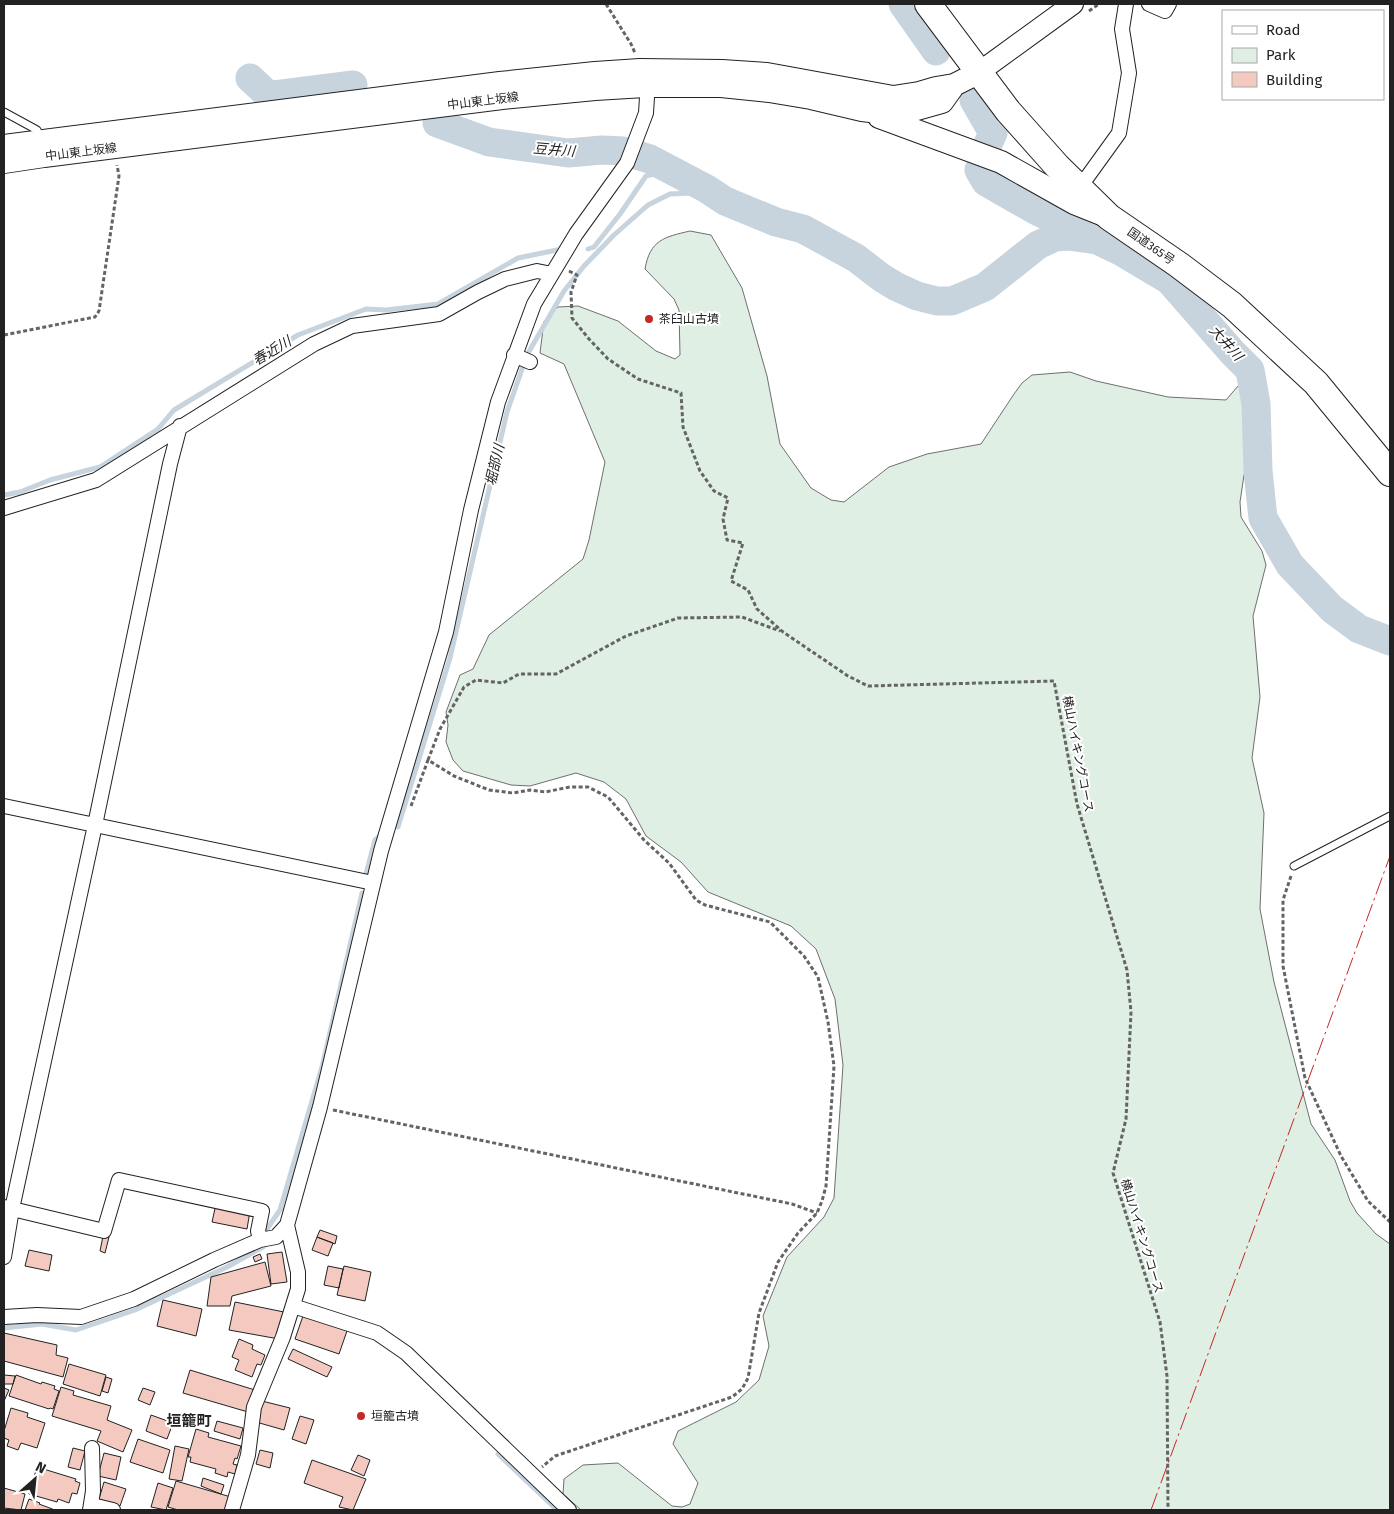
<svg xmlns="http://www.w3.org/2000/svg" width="1394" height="1514" font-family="'Fira Sans','Noto Sans JP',sans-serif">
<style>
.green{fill:#e0efe3;stroke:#6f6f6f}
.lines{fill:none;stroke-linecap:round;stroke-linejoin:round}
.stream{stroke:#c7d3dd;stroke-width:5}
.river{stroke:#c7d3dd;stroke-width:29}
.building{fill:#f3c9c0;stroke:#222}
.lane-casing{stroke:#222;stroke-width:9}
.street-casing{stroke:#222;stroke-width:16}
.secondary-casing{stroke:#222;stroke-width:22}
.primary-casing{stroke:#222;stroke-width:24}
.highway-casing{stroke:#222;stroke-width:28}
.path{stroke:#646464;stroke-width:3;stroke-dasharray:4 2.5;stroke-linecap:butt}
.lane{stroke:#fff;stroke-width:7}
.street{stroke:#fff;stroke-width:14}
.secondary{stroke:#fff;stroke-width:20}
.primary{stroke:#fff;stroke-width:22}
.highway{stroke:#fff;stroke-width:26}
.power{stroke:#c62828;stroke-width:1;stroke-dasharray:18 4 2.5 4;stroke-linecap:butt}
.poi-dot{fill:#c62828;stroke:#fff;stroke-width:2}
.labels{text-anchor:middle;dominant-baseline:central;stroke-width:4;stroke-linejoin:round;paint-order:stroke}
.street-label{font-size:12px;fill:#222;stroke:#fff}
.poi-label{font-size:12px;fill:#222;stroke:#fff;text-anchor:start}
.water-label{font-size:14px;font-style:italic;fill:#222;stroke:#fff}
.quarter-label{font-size:15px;font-weight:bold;fill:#222;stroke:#fff}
</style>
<rect width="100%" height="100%" fill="#fff"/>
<!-- green -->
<path class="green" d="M690,231L711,235L742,288L767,376L780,444L811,488L831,500L844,502L889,467L927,454L981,444L1014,394L1022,383L1032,375L1070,372L1096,381L1168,397L1226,400L1238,386L1250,383L1262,389L1267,401L1266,419L1244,475L1240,502L1241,517L1262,551L1266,565L1253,616L1260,697L1252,758L1264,813L1260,909L1274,982L1311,1124L1335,1160L1350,1201L1357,1213L1376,1234L1390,1244V1510H581L563,1494L564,1479L583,1465L618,1463L672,1506L682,1507L690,1504L698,1483L673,1444L678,1431L736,1402L759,1380L769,1346L763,1316L787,1257L824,1217L834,1198L843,1065L835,999L816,949L791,926L708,892L681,862L646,836L626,799L604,782L576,773L530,786L511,785L463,771L453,760L446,742L448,725L446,712L460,675L473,669L489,635L583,559L589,540L605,462L564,364L540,353L544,321L558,307L578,306L618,321L656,351L675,359L680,355L679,310L674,299L645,269C650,240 664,237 690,231Z"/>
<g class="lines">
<!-- stream -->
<path class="stream" d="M588,249L594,247L620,214L646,176L670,170
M4,495L20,492L50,480L100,467L158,429L174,410L298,335L366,309L386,310L438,304L518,258L557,250
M398,827L450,658L507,412L527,355L564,291L584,266L614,235L648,205L670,194L691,193L703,195L707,189
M366,874L375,840L380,836
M267,1229L280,1210L322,1067L362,893
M4,1328L42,1324L76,1330L135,1310L227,1267L263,1247L266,1244
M498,1454L557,1510"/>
<!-- river -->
<path class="river" d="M903,4L936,51
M250,78L266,93L274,95L353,85
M974,100L993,133L987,146
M437,123L489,142L568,153L602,150L623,151L650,159L707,189L725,201L776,222L803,229L856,258L882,278L897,287L917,296L937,301H952L985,287L1038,245L1055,237L1068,236L1097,240
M979,170L986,182L1035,210L1122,252L1169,280L1232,352L1250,370L1256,404L1258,471L1263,518L1290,565L1332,609L1359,629L1390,641"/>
</g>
<!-- building -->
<path class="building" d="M216,1204L250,1211L247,1229L212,1222Z
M320,1230L337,1236L335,1244L317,1237Z
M103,1236L109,1237L105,1253L100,1251Z
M317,1237L333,1243L328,1256L312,1250Z
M29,1250L52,1255L49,1271L25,1266Z
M282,1252L287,1282L271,1284L267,1254Z
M260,1254L262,1259L255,1262L253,1257Z
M265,1262L271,1286L232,1296L230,1306H207L211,1277Z
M328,1266L343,1269L339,1288L324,1285Z
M344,1266L371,1272L365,1301L337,1295Z
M163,1300L202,1309L196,1336L157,1326Z
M235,1302L284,1312L279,1339L229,1330Z
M304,1313L348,1328L339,1354L295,1339Z
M4,1333L57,1345L56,1355L68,1358L63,1377L4,1361Z
M239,1339L253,1345L252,1349L265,1355L261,1365L257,1364L252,1377L235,1370L239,1360L232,1357Z
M293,1349L332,1367L327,1377L288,1359Z
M69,1364L106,1375L100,1396L63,1384Z
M190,1370L255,1390L248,1412L183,1393Z
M4,1375L15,1376L13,1384H4Z
M16,1375L41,1384L42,1382L55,1386L54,1389L59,1391L53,1409L50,1408L49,1409L9,1396Z
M106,1377L112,1379L108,1393L102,1391Z
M61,1387L74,1391L73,1395L111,1406L107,1420L132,1430L123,1452L97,1441L101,1431L52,1416Z
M4,1388L9,1390L4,1401Z
M143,1388L155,1392L150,1405L138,1400Z
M262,1401L290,1408L284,1430L256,1422Z
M11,1408L28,1413L27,1417L45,1423L37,1448L21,1443L18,1450L7,1446L9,1440L4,1438V1431Z
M151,1415L173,1423L167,1439L146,1431Z
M300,1416L314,1420L306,1444L292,1439Z
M217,1421L243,1428L240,1439L214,1431Z
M196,1429L209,1433L208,1437L241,1446L237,1459L235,1458L233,1464L237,1465L235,1474L228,1472L227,1477L215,1473L216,1469L190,1462L191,1457H188Z
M138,1439L170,1450L163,1473L130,1462Z
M175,1446L189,1449L182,1481L169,1479Z
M73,1448L85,1451L80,1470L68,1467Z
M260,1450L273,1453L270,1468L256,1464Z
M104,1453L121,1457L116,1480L98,1476Z
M358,1455L370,1460L364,1476L351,1470Z
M312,1460L366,1479L353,1510L339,1507L343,1497L304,1483Z
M37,1467L76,1479L75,1481L80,1483L77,1494L72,1493L69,1503L58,1499L57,1502L29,1494Z
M203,1478L224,1485L221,1494L201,1486Z
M176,1481L231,1497L227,1510H178L168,1507Z
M104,1482L126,1489L120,1506L99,1499Z
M158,1483L173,1488L166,1510L151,1507Z
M4,1488L25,1494L21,1510L4,1508Z
M29,1499L40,1503L39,1504L55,1510H25Z"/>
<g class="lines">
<defs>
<path id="lane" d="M4,112L37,130L41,139
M1294,866L1390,816"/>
<path id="street" d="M1149,4L1165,11L1169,4
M1078,187L1088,176L1119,133L1129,73L1122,29L1126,4
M514,355L530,362
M4,508L96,480L314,344L352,326L439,314L478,292L505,279L537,271L552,274
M4,806L373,883
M4,1207L104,1231L119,1180L262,1211L258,1231L260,1240
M4,1257L12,1209L95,825L170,464L180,426
M293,1306L377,1333L406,1353L569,1510
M4,1317L37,1315L81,1317L134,1299L214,1260L260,1240L276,1237L287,1225L320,1107L381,851L446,632L471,510L498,402L534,304L576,234L627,163L646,113L647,97L643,80
M92,1505L113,1510
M90,1510L93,1491L92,1448
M232,1510L248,1455L254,1407L283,1337L298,1289V1272L287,1225"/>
<path id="secondary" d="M978,73L1073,4"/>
<path id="primary" d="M879,117L1001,162L1074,203L1104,215
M4,146L500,83L595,73L640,70L722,71L767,74L893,97L919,93L936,88L954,85L978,73
M4,162L44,156L502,98L595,89L645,86H721L769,91L811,98L862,110L887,113L910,111L942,102L952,88"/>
<path id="highway" d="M928,4L1008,111L1057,166L1109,217L1179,265L1232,305L1316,383L1390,473"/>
</defs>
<!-- lane casing -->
<use href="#lane" class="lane-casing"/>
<!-- street casing -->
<use href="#street" class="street-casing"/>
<!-- secondary casing -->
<use href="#secondary" class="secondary-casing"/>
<!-- primary casing -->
<use href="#primary" class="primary-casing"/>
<!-- highway casing -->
<use href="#highway" class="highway-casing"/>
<!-- path -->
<path class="path" d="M606,4L631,44L635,53
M1089,11L1099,4
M569,271L577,275L571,292L572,318L589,339L608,359L638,379L681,393L683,427L700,471L714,491L728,498L723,519L727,540L743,543L731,581L748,590L757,609L783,632L848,676L868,686L1054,681L1077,804L1127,970L1131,1012L1126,1119L1113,1173L1160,1322L1167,1376L1168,1510
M4,335L95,317L99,311L119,176L117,165
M428,760L440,729L464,687L476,680L503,683L519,674H556L626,636L678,618L742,617L780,631
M411,806L428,760L454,776L489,790L513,793L530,790L545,792L570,787H588L608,797L644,840L669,863L696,900L705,905L770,922L804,956L818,977L828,1022L834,1066L826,1186L822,1201L817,1213L798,1233L778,1262L759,1313L748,1378L742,1389L732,1397L555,1456L542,1467
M1291,876L1283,900V966L1305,1078L1341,1156L1368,1201L1390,1222
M333,1110L792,1204L817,1213"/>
<!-- lane -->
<use href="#lane" class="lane"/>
<!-- street -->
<use href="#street" class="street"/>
<!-- secondary -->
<use href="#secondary" class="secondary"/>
<!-- primary -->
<use href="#primary" class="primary"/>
<!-- highway -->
<use href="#highway" class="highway"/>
<!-- power -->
<path class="power" d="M1151,1510L1390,856"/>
</g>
<!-- markers -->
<g class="poi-dot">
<circle cx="649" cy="319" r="5"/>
<circle cx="361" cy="1416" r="5"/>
</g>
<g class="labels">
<!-- street labels -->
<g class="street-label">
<text transform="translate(483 101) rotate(-7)">中山東上坂線</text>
<text transform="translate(81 152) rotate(-7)">中山東上坂線</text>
<text transform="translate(1151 246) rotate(35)">国道365号</text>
<text transform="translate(1078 754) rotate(79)">横山ハイキングコース</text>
<text transform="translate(1142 1236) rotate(73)">横山ハイキングコース</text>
</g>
<!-- poi labels -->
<g class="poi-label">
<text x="659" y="319">茶臼山古墳</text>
<text x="371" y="1416">垣籠古墳</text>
</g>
<!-- water labels -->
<g class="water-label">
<text transform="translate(554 150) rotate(5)">豆井川</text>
<text transform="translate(1226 343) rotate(48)">大井川</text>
<text transform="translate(272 351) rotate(-31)">春近川</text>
<text transform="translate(495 465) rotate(-77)">堀部川</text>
</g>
<!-- quarter labels -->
<g class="quarter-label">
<text x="189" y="1421">垣籠町</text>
</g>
</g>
<!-- border -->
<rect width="1394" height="1514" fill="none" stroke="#222222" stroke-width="10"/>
<!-- legend -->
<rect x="1222" y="10" width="162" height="90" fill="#ffffff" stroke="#a7a7a7"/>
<rect x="1232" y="26" width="25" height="8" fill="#ffffff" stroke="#a7a7a7"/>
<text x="1266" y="35" font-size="15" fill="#222222">Road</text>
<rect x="1232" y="48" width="25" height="15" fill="#e0efe3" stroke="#a7a7a7"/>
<text x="1266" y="60" font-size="15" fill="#222222">Park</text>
<rect x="1232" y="72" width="25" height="15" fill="#f3c9c0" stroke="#a7a7a7"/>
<text x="1266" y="85" font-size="15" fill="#222222">Building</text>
<!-- north arrow -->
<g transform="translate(35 1479) rotate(27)" stroke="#ffffff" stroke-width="4" paint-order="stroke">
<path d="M0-4L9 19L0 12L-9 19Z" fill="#222222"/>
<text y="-8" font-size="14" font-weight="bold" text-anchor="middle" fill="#222222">N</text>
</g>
</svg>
